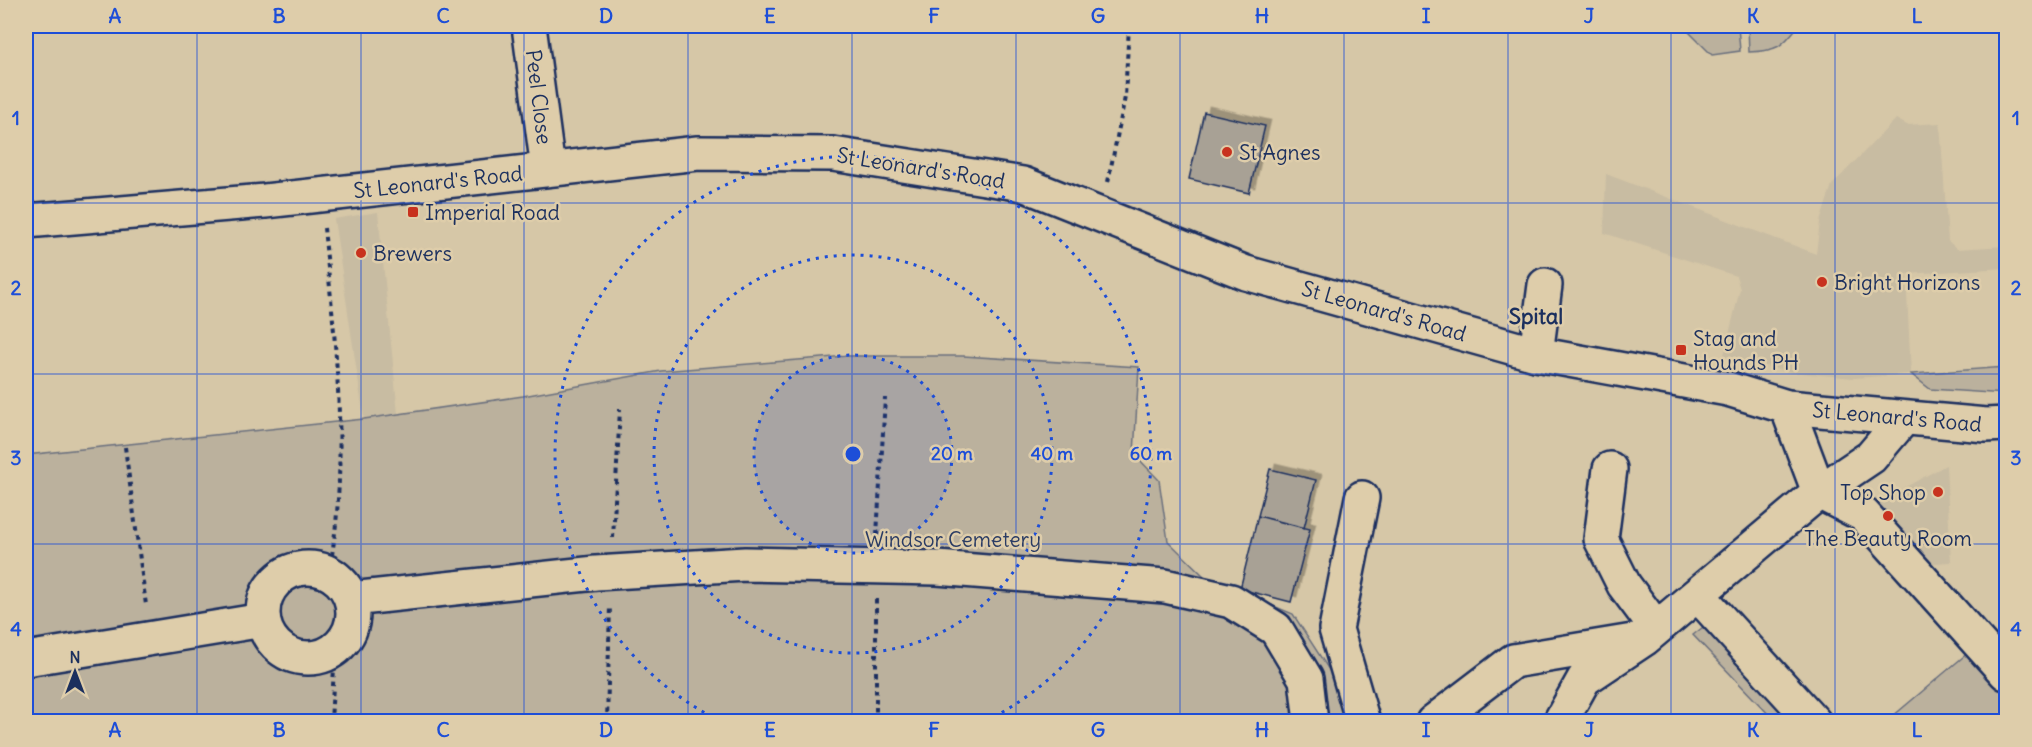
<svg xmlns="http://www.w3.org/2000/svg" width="2032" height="747" font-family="Delius,sans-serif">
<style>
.built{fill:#c8bca2}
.green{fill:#bbb19d;stroke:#6b707e;stroke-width:1.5}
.building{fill:#a8a195;stroke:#1b2f5e;stroke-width:1.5;filter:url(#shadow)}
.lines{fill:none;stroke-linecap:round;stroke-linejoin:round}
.minor-casing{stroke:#1b2f5e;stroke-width:38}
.major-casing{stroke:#1b2f5e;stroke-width:38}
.path{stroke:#1b2f5e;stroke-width:4;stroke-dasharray:4.5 4.5;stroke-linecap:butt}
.minor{stroke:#decdaa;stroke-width:33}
.major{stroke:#decdaa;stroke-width:33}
.grid{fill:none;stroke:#1d4ed8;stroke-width:1.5;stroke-opacity:0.55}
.ring{fill:none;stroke:#1d4ed8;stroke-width:3;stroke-dasharray:3 6}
.poi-dot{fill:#c8321e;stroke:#decdaa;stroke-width:2}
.labels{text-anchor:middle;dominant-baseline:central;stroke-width:5;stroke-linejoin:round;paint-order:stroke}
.street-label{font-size:21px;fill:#1b2f5e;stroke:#decdaa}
.poi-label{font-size:21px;fill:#1b2f5e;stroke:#decdaa;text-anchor:start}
.park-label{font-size:21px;fill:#2b3c64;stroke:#decdaa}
.neighbourhood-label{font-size:22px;font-weight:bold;fill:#1b2f5e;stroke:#decdaa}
.centre{fill:#1d4ed8;stroke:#decdaa;stroke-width:3}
.ring-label{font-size:18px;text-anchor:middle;font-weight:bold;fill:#1d4ed8;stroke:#decdaa;stroke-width:5;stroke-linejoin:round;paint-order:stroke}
.neatline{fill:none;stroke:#1d4ed8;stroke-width:2}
.grid-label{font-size:20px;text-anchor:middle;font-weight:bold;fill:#1d4ed8}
</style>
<defs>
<filter id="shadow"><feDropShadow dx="5.5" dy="-5.5" stdDeviation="0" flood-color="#0004"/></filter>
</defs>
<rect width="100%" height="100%" fill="#d6c7a7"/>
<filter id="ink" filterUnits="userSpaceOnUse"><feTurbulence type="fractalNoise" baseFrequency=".0167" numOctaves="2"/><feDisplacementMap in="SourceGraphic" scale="12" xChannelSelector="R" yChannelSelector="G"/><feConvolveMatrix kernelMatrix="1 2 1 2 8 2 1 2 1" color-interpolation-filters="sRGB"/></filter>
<g filter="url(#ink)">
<!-- built -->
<path class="built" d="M1896,119L1907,125L1940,123L1948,241L1957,249L2006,246V268L1906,274L1911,374L1854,378L1789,372L1724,355L1740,289L1736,276L1604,233L1606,174L1816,254L1820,222L1832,185Z
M378,212L398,414L364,419L334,219Z
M1946,465L1951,562L1917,564L1867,508Z"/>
<!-- green -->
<path class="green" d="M1683,26H1738L1740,51L1712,55Z
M1748,26H1798C1782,47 1777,51 1749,52Z
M847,356H963L1139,367L1134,454L1159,480L1168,541L1206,578L1293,614L1362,721L26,722V455L364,419L523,396L661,371Z
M2006,367V394L1930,389L1911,374Z
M1730,606L1835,721H1775L1693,635Z
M1969,652L2006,695V721L1886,722Z"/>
<!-- building -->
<path class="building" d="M1204,112L1265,126L1249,193L1189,179Z
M1270,469L1316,480L1304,528L1258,516Z
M1258,516L1310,529L1291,602L1240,589Z"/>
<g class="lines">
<defs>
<path id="minor" d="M529,26L548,169
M1536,354L1545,285
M1904,418L1871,457L1819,492L1864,515L2006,673
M1610,469L1601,539L1624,585L1656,628
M1362,498L1336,629L1363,722
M263 613a45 45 0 1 1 90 0a45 45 0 1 1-90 0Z
M1698,595L1814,722
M351,599L596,573L745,564L937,568L1165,586L1231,601L1276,629L1306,679L1311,722
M26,659L263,620
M1433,722L1513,661L1633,641
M1560,722L1584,679L1644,639L1819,492L1787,407"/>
<path id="major" d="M26,221L265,201L698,153L833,154L1023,184L1246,273L1536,354L1728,389L1787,407L1986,425L2006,424"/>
</defs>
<!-- minor casing -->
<use href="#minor" class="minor-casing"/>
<!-- major casing -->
<use href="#major" class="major-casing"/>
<!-- path -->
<path class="path" d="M1108,182L1125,97L1129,26
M324,228C335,339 350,463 329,572
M125,447L146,605
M877,535L885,398
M613,538L620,409
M876,599V722
M331,722L335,649
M607,722L610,605"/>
<!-- minor -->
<use href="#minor" class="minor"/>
<!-- major -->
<use href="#major" class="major"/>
</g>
</g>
<!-- grid -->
<path class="grid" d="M197,26V722M361,26V722M524,26V722M688,26V722M852,26V722M1016,26V722M1180,26V722M1344,26V722M1508,26V722M1671,26V722M1835,26V722M26,203H2006M26,374H2006M26,544H2006"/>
<!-- distance rings -->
<circle cx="853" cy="454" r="99" fill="#1d4ed8" fill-opacity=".12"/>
<g class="ring">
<circle cx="853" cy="454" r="99"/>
<circle cx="853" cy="454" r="199"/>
<path d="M720 721A298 298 0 1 1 986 721"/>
</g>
<!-- markers -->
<g class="poi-dot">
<circle cx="1227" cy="152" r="6"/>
<rect x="407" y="206" width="12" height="12" rx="3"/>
<circle cx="361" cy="253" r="6"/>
<circle cx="1822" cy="282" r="6"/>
<rect x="1675" y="344" width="12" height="12" rx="3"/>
<circle cx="1938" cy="492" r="6"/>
<circle cx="1888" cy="516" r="6"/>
</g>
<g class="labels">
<!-- street labels -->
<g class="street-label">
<text transform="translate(539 97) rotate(83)">Peel Close</text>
<text transform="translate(921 168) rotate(9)">St Leonard's Road</text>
<text transform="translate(438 182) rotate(-6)">St Leonard's Road</text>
<text transform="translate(1384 311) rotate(16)">St Leonard's Road</text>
<text transform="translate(1897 417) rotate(5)">St Leonard's Road</text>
</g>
<!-- poi labels -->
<g class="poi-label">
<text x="1239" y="152">St Agnes</text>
<text x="425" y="212">Imperial Road</text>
<text x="373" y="253">Brewers</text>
<text x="1834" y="282">Bright Horizons</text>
<text x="1693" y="338">Stag and<tspan x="1693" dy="24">Hounds PH</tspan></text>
<text x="1926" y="492" text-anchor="end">Top Shop</text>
<text x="1888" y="538" text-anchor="middle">The Beauty Room</text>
</g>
<!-- park labels -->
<g class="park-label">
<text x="953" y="539">Windsor Cemetery</text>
</g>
<!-- neighbourhood labels -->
<g class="neighbourhood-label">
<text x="1536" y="316">Spital</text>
</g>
</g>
<circle cx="853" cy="454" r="9" class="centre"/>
<g class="ring-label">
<text x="952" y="460">20 m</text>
<text x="1052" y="460">40 m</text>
<text x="1151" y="460">60 m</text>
</g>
<!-- margin -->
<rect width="2032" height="747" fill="none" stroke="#decdaa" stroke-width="66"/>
<!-- north arrow -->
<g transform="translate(75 672)" stroke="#decdaa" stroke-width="4.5" paint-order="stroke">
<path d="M0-4.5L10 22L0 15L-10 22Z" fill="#1b2f5e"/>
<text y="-9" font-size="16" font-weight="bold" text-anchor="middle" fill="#1b2f5e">N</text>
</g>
<rect x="33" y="33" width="1966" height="681" class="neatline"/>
<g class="grid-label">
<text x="115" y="23">A</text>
<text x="279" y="23">B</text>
<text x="443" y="23">C</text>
<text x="606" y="23">D</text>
<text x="770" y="23">E</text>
<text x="934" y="23">F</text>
<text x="1098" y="23">G</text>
<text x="1262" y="23">H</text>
<text x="1426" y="23">I</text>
<text x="1589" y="23">J</text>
<text x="1753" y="23">K</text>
<text x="1917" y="23">L</text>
<text x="16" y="125">1</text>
<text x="2016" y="125">1</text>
<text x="16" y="295">2</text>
<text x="2016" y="295">2</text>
<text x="16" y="465">3</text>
<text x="2016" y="465">3</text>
<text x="16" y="636">4</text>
<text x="2016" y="636">4</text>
<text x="115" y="737">A</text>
<text x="279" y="737">B</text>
<text x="443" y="737">C</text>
<text x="606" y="737">D</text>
<text x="770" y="737">E</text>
<text x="934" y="737">F</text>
<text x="1098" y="737">G</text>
<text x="1262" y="737">H</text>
<text x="1426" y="737">I</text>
<text x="1589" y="737">J</text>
<text x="1753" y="737">K</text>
<text x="1917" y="737">L</text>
</g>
</svg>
